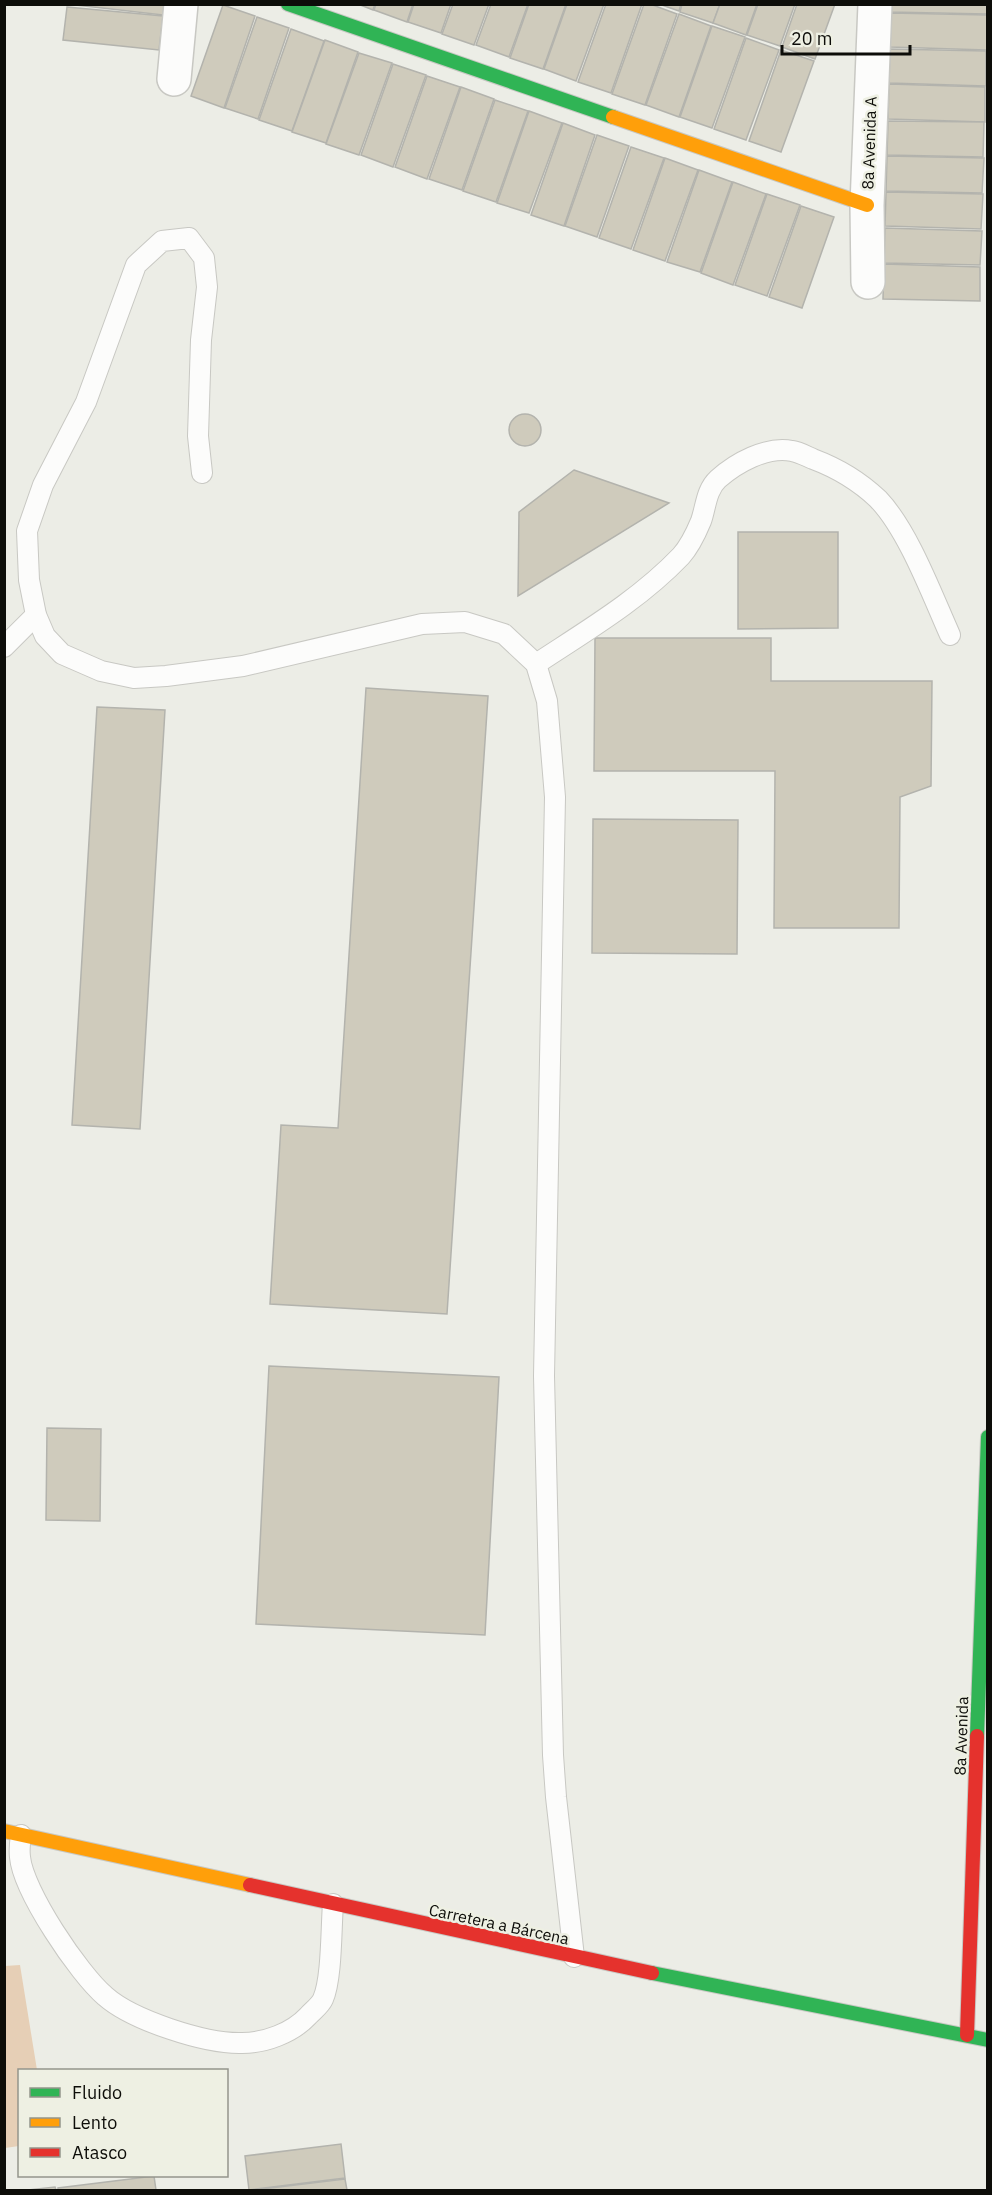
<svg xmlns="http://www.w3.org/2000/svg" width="992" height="2195" font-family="'IBM Plex Sans',sans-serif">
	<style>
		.green { fill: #e6cfb6 }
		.building { fill: #cfcbbc; stroke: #b3b3ad; stroke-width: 1.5 }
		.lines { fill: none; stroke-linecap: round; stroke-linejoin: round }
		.lane-casing { stroke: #c8c8c3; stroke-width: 22 }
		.street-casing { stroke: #c8c8c3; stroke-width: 36 }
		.fast-casing { stroke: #c8c8c3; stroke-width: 16 }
		.slow-casing { stroke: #c8c8c3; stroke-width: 16 }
		.jam-casing { stroke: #c8c8c3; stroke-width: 16 }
		.lane { stroke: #fcfcfb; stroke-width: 20 }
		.street { stroke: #fcfcfb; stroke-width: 33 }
		.fast { stroke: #30b455; stroke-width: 14 }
		.slow { stroke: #ff9f0a; stroke-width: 14 }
		.jam { stroke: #e5322d; stroke-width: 14 }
		.labels { text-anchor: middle; stroke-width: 5; stroke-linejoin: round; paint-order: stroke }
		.street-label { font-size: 16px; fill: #0d0d09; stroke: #eef0e3 }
	</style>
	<rect width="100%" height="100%" fill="#ecede6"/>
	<!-- green -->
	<path class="green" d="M20,1965l17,105h-17l-1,76 -14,2v-182z"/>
	<!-- building -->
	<g class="building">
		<path d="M67,4h97l-1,11z"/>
		<path d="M358,4h17l-2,6z"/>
		<path d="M376,4h37l-6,18 -33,-12z"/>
		<path d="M414,4h37l-10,29 -33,-11z"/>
		<path d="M453,4h36l-15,41 -32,-11z"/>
		<path d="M491,4h37l-19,53 -33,-12z"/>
		<path d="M529,4h37l-23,65 -33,-11z"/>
		<path d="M567,4h37l-28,77 -32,-12z"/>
		<path d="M606,4h36l-31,89 -33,-11z"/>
		<path d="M644,4h6l27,10 -32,91 -33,-11z"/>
		<path d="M659,4h22l-2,7z"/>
		<path d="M682,4h38l-7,19 -33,-11z"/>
		<path d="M720,4h37l-11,31 -33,-12z"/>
		<path d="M758,4h37l-15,42 -33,-11z"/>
		<path d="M797,4h38l-20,55 -33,-12z"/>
		<path d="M891,4h97l-1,10 -97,-2z"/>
		<path d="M223,5l32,11 -31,92 -33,-12z"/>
		<path d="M67,7l96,9 -4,34 -96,-10z"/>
		<path d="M891,13l96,2v35l-97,-3z"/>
		<path d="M679,14l32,12 -32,91 -33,-12z"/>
		<path d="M257,17l32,11 -31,91 -33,-11z"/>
		<path d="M712,26l33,11 -33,91 -32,-11z"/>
		<path d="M291,29l33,12 -32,90 -33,-11z"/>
		<path d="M746,38l33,12 -33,90 -32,-11z"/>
		<path d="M325,40l33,12 -32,91 -34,-11z"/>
		<path d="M890,49l96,2v35l-97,-3z"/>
		<path d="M781,50l33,11 -33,91 -32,-11z"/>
		<path d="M359,53l33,10 -33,92 -33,-11z"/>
		<path d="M393,64l33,11 -33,92 -32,-12z"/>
		<path d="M427,76l33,11 -33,92 -32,-12z"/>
		<path d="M889,84l96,3v35l-97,-3z"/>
		<path d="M461,87l33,12 -32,91 -33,-11z"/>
		<path d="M495,100l33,11 -32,91 -33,-11z"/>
		<path d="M529,111l33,12 -33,90 -32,-10z"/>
		<path d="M888,121l96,1 -1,35 -96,-2z"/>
		<path d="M563,123l32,12 -31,91 -33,-11z"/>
		<path d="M597,135l32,11 -32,91 -32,-11z"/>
		<path d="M631,147l33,11 -33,91 -32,-11z"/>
		<path d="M887,156l97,2 -2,35 -96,-2z"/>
		<path d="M665,158l33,12 -33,91 -32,-11z"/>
		<path d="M699,170l33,12 -32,90 -33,-10z"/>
		<path d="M733,182l33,12 -33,91 -32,-12z"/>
		<path d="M886,192l97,2 -2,35 -96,-3z"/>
		<path d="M767,194l33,11 -33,91 -32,-11z"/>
		<path d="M801,206l33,11 -32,91 -33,-11z"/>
		<path d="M885,228l97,3 -2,34 -96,-2z"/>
		<path d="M884,264l96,3v34l-97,-2z"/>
		<circle cx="525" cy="430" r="16"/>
		<path d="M574,470l95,33 -151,93 1,-84z"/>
		<path d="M738,532h100v96l-100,1z"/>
		<path d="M595,638h176v43h161l-1,105 -31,11 -1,131h-125l1,-157h-181z"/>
		<path d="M366,688l122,8 -41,618 -177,-10 11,-179 57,3z"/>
		<path d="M97,707l68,3 -25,419 -68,-4z"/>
		<path d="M593,819l145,1 -1,134 -145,-1z"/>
		<path d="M269,1366l230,11 -14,258 -229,-11z"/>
		<path d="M47,1428l54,1 -1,92 -54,-1z"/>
		<path d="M341,2144l4,34 -96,12 -4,-34z"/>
		<path d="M154,2176l2,14h-98v-2z"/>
		<path d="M345,2179l2,11h-94z"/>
		<path d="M55,2187l1,3h-28z"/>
	</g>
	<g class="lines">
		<!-- lane casing -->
		<g class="lane-casing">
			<g id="lane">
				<path d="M202,473l-4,-37 3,-96 6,-53 -3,-29 -15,-20 -27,3 -26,24 -50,137 -43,83 -16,46 2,49 7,35 9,21 17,18 39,17 33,7 32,-2 77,-10 179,-42 43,-2 39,12 32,30 11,37 8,96 -11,579 9,379 3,42 18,160"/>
				<path d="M4,647l32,-32"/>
				<path d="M536,664c50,-33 103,-64 145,-108 9,-10 15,-23 20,-35 5,-14 5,-31 17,-42 18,-16 48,-33 74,-28 7,1 14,5 21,8 24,9 46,22 65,40 30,31 54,96 72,136"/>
				<path d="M21,1835c-1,7 -2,15 -1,22 3,34 59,117 85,139 27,24 100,48 137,47 23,0 50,-10 66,-27 4,-5 12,-10 15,-17 9,-20 8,-71 10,-95"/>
			</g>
		</g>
		<!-- street casing -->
		<g class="street-casing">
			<g id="street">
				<path d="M174,79l7,-75"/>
				<path d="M868,282l-1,-77 8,-201"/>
			</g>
		</g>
		<!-- fast casing -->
		<g class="fast-casing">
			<g id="fast">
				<path d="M288,4l325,113"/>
				<path d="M977,1736l11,-299"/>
				<path d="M652,1973l336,67"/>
			</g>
		</g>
		<!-- slow casing -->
		<g class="slow-casing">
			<g id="slow">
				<path d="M613,117l254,88"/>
				<path d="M4,1831l246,54"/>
			</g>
		</g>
		<!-- jam casing -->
		<g class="jam-casing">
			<g id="jam">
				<path d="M250,1885l402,88"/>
				<path d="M967,2035l10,-299"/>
			</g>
		</g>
		<!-- lane -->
		<use href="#lane" class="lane"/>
		<!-- street -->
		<use href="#street" class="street"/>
		<!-- fast -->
		<use href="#fast" class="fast"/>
		<!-- slow -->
		<use href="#slow" class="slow"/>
		<!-- jam -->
		<use href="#jam" class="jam"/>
	</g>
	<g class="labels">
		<!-- street labels -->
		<g class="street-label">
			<text transform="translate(869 143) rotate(-88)" y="6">8a Avenida A</text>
			<text transform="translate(961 1736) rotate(-88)" y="6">8a Avenida</text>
			<text transform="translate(499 1924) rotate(12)" y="6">Carretera a Bárcena</text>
		</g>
	</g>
	<!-- border -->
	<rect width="992" height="2195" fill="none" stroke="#0d0d09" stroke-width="12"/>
	<!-- legend -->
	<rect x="18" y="2069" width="210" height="108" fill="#eef0e3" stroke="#94958c" stroke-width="1.5"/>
	<rect x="30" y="2088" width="30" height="9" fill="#30b455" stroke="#94958c" stroke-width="1.5"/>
	<text x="72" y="2099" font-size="18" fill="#0d0d09">Fluido</text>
	<rect x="30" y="2118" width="30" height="9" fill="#ff9f0a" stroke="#94958c" stroke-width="1.5"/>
	<text x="72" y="2129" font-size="18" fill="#0d0d09">Lento</text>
	<rect x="30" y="2148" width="30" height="9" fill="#e5322d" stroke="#94958c" stroke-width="1.5"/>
	<text x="72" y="2159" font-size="18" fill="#0d0d09">Atasco</text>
	<!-- scale -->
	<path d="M782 45v9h128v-9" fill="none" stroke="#0d0d09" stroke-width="3"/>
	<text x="791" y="45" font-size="18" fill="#0d0d09" stroke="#eef0e3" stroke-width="4.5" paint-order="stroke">20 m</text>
</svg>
